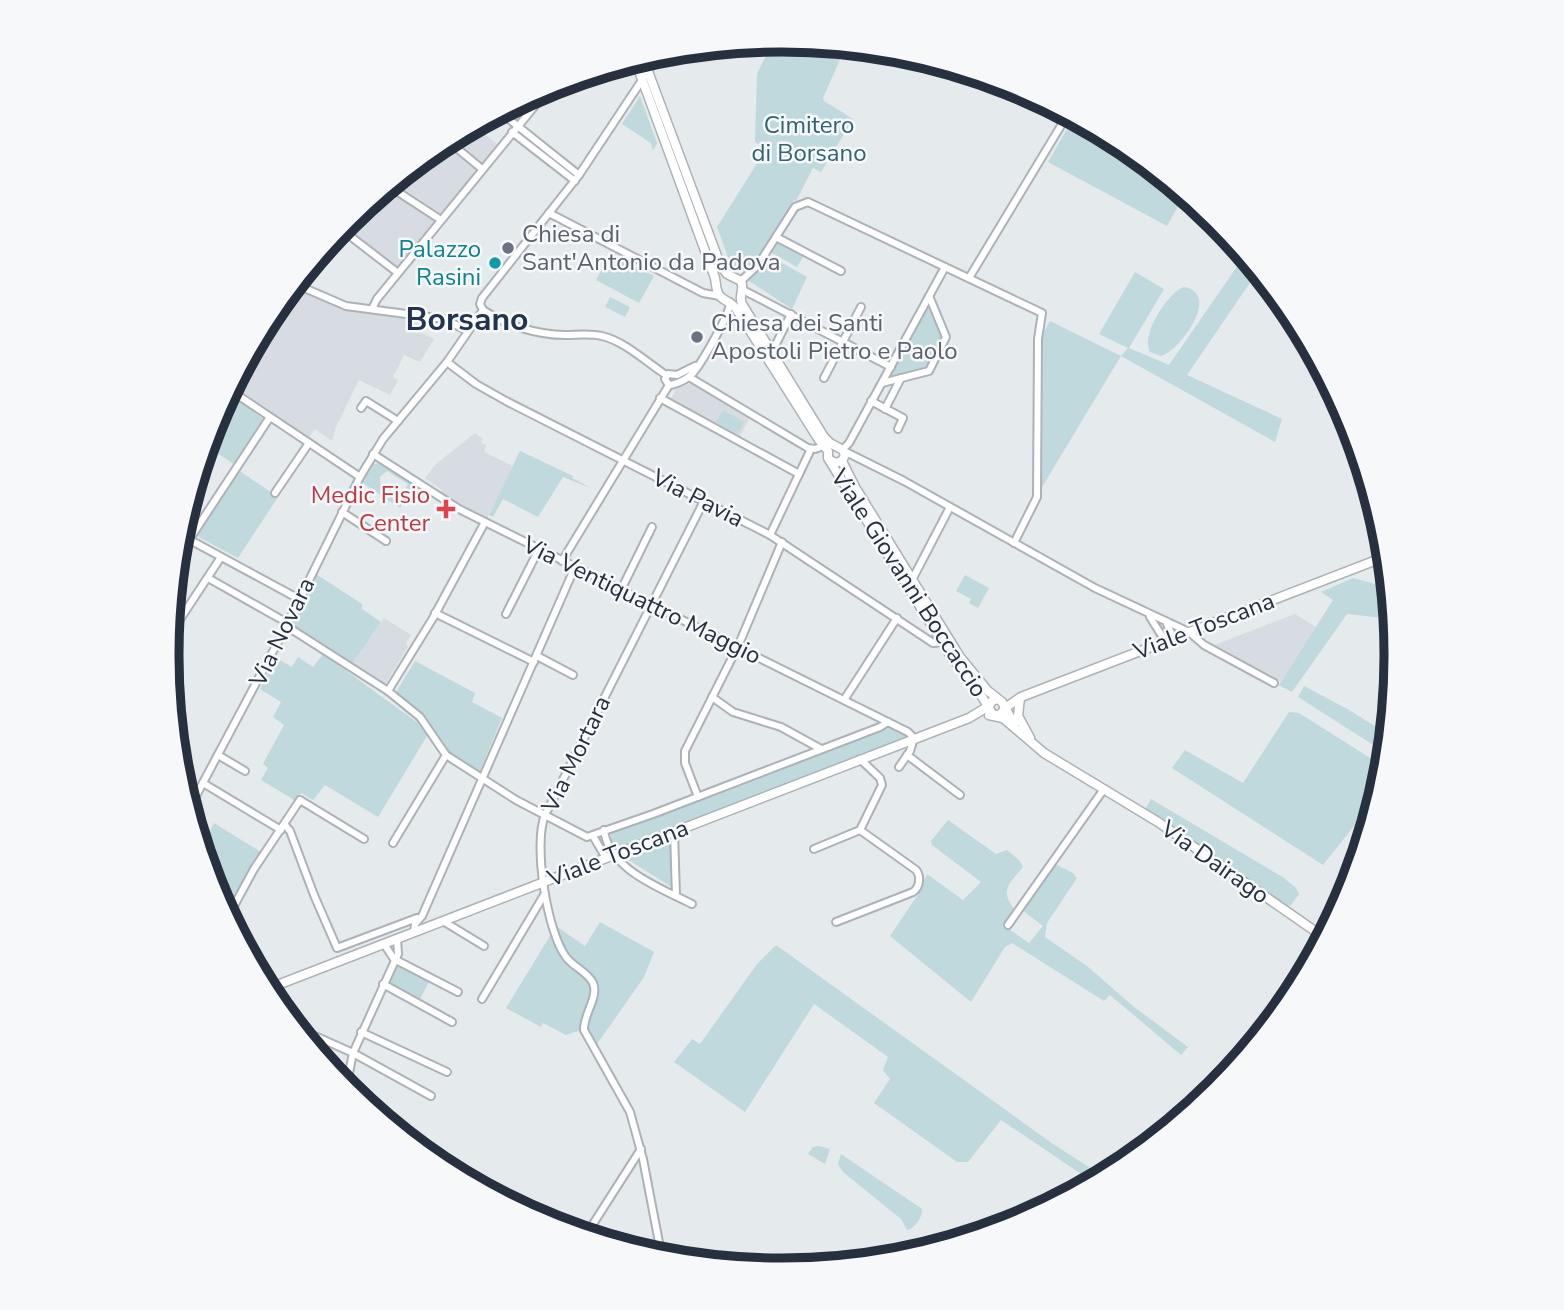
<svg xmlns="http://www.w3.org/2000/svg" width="1564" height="1310" font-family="'Nunito Sans',sans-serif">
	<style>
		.built { fill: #d6dce1 }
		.green { fill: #c0d9dc }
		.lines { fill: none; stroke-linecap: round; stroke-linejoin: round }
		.minor-casing { stroke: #acb2b8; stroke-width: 10 }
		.tertiary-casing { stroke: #acb2b8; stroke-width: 11 }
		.minor { stroke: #fff; stroke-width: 6 }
		.tertiary { stroke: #fff; stroke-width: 8 }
		.worship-dot { fill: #6b7280; stroke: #f6f8fa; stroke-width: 2.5 }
		.culture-dot { fill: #0f9aa8; stroke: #f6f8fa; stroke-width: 2.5 }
		.health-dot { fill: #e0444e; stroke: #f6f8fa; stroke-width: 2.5 }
		.labels { text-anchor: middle; stroke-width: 5; stroke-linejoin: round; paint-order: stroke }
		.park-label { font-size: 24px; fill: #336372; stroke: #f6f8fa }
		.worship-label { font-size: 24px; fill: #5b616d; stroke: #f6f8fa; text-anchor: start }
		.culture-label { font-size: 24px; fill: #0d838f; stroke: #f6f8fa; text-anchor: end }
		.health-label { font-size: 24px; fill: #be3a42; stroke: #f6f8fa; text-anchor: end }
		.street-label { font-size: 24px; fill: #26303e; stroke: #f6f8fa }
		.district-label { font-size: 32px; font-weight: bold; fill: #23344f; stroke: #f6f8fa }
		.rim { fill: none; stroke: #26303e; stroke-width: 9 }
	</style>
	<rect width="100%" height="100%" fill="#e5eaed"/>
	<!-- built -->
	<g class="built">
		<path d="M474,126l23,18 -15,19 -31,-25z"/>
		<path d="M443,142l34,28 -35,44 -49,-32z"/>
		<path d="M387,188l48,32 -38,47 -54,-42z"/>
		<path d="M293,286l52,24 78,10 -3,12 14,7 -14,23 -16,-7 -11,22 5,3 -8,15 -31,-15 -23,47 -4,14 -17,-12 -6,8 -77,-52 39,-72z"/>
		<path d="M692,383l59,33 -12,22 -69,-37 6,-12z"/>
		<path d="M475,433l8,6 -2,4 5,2 -2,7 29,14 -26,53 -46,-26 1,-3 -17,-12 11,-14z"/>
		<path d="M1295,614l21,13 -35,55 -69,-36z"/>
		<path d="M384,618l27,17 -5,8 2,4 -22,36 -3,1 -31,-20z"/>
	</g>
	<!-- green -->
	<g class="green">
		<path d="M782,40l34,4 26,11 -19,43 1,3 29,18 -32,53 -8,-4 -17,33 -2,-1 -41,65 -4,5 -8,2 -10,-7 -14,-38 49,-78 -11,-7 2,-68 16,-33z"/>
		<path d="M542,90l-26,31 -14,-10z"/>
		<path d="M640,96l17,47 -4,8 -2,-8 -29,-19z"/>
		<path d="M1074,117l50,27 61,50 -18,32 -119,-64z"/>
		<path d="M779,241l25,14 -7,12 -25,-14z"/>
		<path d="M611,253l43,23 -15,27 -43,-23z"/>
		<path d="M768,255l39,22 -15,32 -46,-30z"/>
		<path d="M1245,255l13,16 -71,104 95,44 -7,23 -154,-86 -79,131 1,-154 7,-12 71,35 7,-8 -29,-14 36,-62 29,17 -35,59 40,17z"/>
		<path d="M1184,287c38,7 -5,64 -23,69l-11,-4c-10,-16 17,-59 34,-65z"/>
		<path d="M610,297l20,10 -5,10 -20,-10z"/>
		<path d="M929,306l14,32 -16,31 -38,10z"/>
		<path d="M238,401l27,19 -30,45 -28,-19z"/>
		<path d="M723,410l21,12 -6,12 -22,-12z"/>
		<path d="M520,451l53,25 -1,2 21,11 -30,-12 -25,40 -35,-18 -10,18 -4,-2z"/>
		<path d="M380,463l33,22 -4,5 -3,-2 2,-4 -21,-13 -7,6v6l18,12 3,-4 6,4 -7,13 -39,-26 9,-17z"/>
		<path d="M238,470l40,27 -40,61 -43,-23z"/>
		<path d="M316,574l46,30v5l19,13 -29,42 -60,-38z"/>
		<path d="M965,575l24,13 -11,20 -9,-5 2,-4 -15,-8z"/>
		<path d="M1353,578l37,10 3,31 -46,-5 -55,78 -13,-7 54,-85 -12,-8z"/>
		<path d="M323,654l95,69 9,13 -49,81 -53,-32 -12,15 -12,-7 -5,8 -35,-21 7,-12 -5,-4 21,-39 -11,-8 8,-15 -21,-13 16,-31 16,9 6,-10 15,10z"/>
		<path d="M415,661l60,32 -3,9 30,16 -23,55 -31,-22 -23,-33 -30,-24z"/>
		<path d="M1304,686l45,24 40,25c-3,33 -7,67 -26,96l-9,-5 -31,39 -151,-97 13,-18 58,33 46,-71 10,1 79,50 8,-10 -88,-56z"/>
		<path d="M889,728l20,8 -290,113 -7,-3 -3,-5 3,-9z"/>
		<path d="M1151,799l133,79 12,10 3,6 -8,11 -7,2 -139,-97z"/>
		<path d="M948,820l48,34 11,-4 13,11 3,6c-15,18 -24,24 -7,44l-10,16 23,16 14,-17 -20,-15 32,-47 18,9 4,5 -30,45 -2,14 42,29 46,40 55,41 -7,8 -71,-60 -6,6 -92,-58 -7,4 -34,55 -81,-66 27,-40 10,-22 36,26 18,-18 -49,-37 -1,-4z"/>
		<path d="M214,823l47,29 -28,48 -19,-11 -13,-40z"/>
		<path d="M671,843l2,45 -46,-29z"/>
		<path d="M600,922l54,30 -10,25 -49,70 -14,-17 -15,5 -23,-12 -2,4 -35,-19 50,-82 29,20z"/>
		<path d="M776,945l277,199 45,29 2,3 -7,6 -92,-62 -33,42h-11l-83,-59 16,-24 -7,-9 5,-13 -74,-53 -69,108 -71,-50 18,-23 8,5 57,-80z"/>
		<path d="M397,964l33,16 -11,21 -31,-18z"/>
		<path d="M819,1146l11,3 -5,15 -17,-10 5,-7z"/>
		<path d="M841,1154l81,55c1,8 -8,20 -15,21l-6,-11 -58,-47 -5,-8z"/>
	</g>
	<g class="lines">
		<!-- minor casing -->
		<g class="minor-casing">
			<g id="minor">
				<path d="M500,112l79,63"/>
				<path d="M512,132l63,49"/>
				<path d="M447,140l35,29"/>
				<path d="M389,186l52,34"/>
				<path d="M549,213l154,80 17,3"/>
				<path d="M341,229l57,44"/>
				<path d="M776,237l65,34"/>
				<path d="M969,278l99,-164"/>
				<path d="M741,281l17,-16 37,-58 13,-5 234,111 -4,26 -1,158 -23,46"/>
				<path d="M295,284l51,22 98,13 24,12"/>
				<path d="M743,290l148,77"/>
				<path d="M372,309l5,-10 174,-213"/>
				<path d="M483,310l-3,-6 2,-6 97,-123 81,-122"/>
				<path d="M483,310c22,15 55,25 82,25 12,0 24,-2 37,1 24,6 44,26 64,39"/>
				<path d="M772,352l19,-38"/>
				<path d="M447,362l29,22 30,17 264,134 163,108 9,-1"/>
				<path d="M689,377l119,71 7,1 8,-3"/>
				<path d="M824,378l37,-71"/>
				<path d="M882,383l47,-12 17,-34 -17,-41"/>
				<path d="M669,385c6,0 19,-6 24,-12 9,-11 37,-58 37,-71"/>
				<path d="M669,385l-4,-6 3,-5 9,1 18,-9"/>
				<path d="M230,390l130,87"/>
				<path d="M660,398l139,76"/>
				<path d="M871,401l32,17 -5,11"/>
				<path d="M361,408l5,-7 32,20"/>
				<path d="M885,409l16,-31"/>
				<path d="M843,449l6,-6 96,-176"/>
				<path d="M844,451l60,30 191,107 94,44 15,13 70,38"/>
				<path d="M373,454l86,55 449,223 6,6 -4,13 -11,16"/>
				<path d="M275,493l34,-50"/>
				<path d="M342,512l44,29"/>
				<path d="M179,534l120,65"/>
				<path d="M770,535l41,-86"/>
				<path d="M189,540l81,-123"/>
				<path d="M562,561l107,-176"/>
				<path d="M208,578l76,43 7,8 97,62 32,26 26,38 70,45 71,37 66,-23 227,-87 8,-5"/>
				<path d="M912,580l38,-73"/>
				<path d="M621,590l31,-63"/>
				<path d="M435,613l99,49"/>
				<path d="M506,614l33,-65"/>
				<path d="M1150,617l12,19 6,5 3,-8 -4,-9"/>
				<path d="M169,636l52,-79"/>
				<path d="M537,656l36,19"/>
				<path d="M388,691l45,-73 52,-96"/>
				<path d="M712,697l21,15 48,15 40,22"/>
				<path d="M844,700l53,-82"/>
				<path d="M218,755l27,16"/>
				<path d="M907,755l53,40"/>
				<path d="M203,783l78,47"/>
				<path d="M698,797l-13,-34v-12l54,-107 43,-102"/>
				<path d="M189,809l98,-184 73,-148 23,-38 64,-77 36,-52"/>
				<path d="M285,825l5,6 24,64 23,53 80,-30"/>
				<path d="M604,830c5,40 57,58 88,74"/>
				<path d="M674,832l2,64"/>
				<path d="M593,836l13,22"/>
				<path d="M393,843l53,-88"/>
				<path d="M814,849l46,-19 22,-45 -2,-7 -20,-19"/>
				<path d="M228,917l26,-48 46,-69 64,39"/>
				<path d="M443,921l41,25"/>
				<path d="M836,922l77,-30c7,-5 8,-16 3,-22l-56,-40"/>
				<path d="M1008,925l96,-136"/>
				<path d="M414,932l1,-8 7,-8 153,-349"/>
				<path d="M384,944l10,15 64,33"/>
				<path d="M383,984l69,38"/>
				<path d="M482,999l62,-104"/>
				<path d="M295,1027l58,26 78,43"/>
				<path d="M361,1032l86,40"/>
				<path d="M349,1073l4,-20 45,-99 -1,-15"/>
				<path d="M586,1235l55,-86"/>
				<path d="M662,1258l-19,-99 -13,-47 -46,-82c-1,-15 15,-33 9,-47 -5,-11 -20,-16 -27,-26 -19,-25 -33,-113 -21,-142l159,-314"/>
			</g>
		</g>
		<!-- tertiary casing -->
		<g class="tertiary-casing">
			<g id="tertiary">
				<path d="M643,58l77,206 7,10 14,7c4,9 -3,15 1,23l82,133 6,6 13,7 2,5 -3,6 -7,2 -5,-3"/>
				<path d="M635,60l80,218c1,5 1,13 4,17 4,6 12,6 18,15l82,130 9,11v7l8,13 116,187 26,32 15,25"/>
				<path d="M842,461l13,26 105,170 28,34 14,11 12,22"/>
				<path d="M1020,698l-2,18 12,22"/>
				<path d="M989,715l14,3 41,35 114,69 167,116"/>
				<path d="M996,715l5,-1 4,-6 16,-11 366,-141"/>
				<path d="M267,989l702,-271 20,-12 3,-5 5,-2"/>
			</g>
		</g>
		<!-- minor -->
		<use href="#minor" class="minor"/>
		<!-- tertiary -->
		<use href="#tertiary" class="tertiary"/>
	</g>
	<!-- markers -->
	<g class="worship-dot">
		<circle cx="508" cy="248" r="7"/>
		<circle cx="697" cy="337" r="7"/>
	</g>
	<circle class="culture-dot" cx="495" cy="263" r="7"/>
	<path class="health-dot" d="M442.5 498.5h7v7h7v7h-7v7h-7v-7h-7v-7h7z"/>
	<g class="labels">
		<!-- park labels -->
		<g class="park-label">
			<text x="809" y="133">Cimitero<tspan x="809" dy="28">di Borsano</tspan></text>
		</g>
		<!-- worship labels -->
		<g class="worship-label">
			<text x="522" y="242">Chiesa di<tspan x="522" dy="28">Sant'Antonio da Padova</tspan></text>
			<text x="711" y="331">Chiesa dei Santi<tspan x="711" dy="28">Apostoli Pietro e Paolo</tspan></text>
		</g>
		<!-- culture labels -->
		<g class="culture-label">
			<text x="481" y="257">Palazzo<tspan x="481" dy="28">Rasini</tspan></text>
		</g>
		<!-- health labels -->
		<g class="health-label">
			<text x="430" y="503">Medic Fisio<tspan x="430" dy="28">Center</tspan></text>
		</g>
		<!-- street labels -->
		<g class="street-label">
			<text transform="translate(698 498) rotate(27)" y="8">Via Pavia</text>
			<text transform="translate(909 583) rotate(57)" y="8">Viale Giovanni Boccaccio</text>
			<text transform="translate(642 600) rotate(26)" y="8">Via Ventiquattro Maggio</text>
			<text transform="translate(1204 626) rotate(-21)" y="8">Viale Toscana</text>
			<text transform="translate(282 632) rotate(-64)" y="8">Via Novara</text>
			<text transform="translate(576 754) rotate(-64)" y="8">Via Mortara</text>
			<text transform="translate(618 853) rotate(-21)" y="8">Viale Toscana</text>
			<text transform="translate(1215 862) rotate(35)" y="8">Via Dairago</text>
		</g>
		<!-- district labels -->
		<g class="district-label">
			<text x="467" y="330">Borsano</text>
		</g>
	</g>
	<!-- crop -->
	<path d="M0 0H1564V1310H0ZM781 52H782A602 602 0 0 1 1384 654V656A602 602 0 0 1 782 1258H781A602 602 0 0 1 179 656V654A602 602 0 0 1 781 52Z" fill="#f6f8fa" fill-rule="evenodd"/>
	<path class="rim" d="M781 52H782A602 602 0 0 1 1384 654V656A602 602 0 0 1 782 1258H781A602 602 0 0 1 179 656V654A602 602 0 0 1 781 52Z"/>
</svg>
